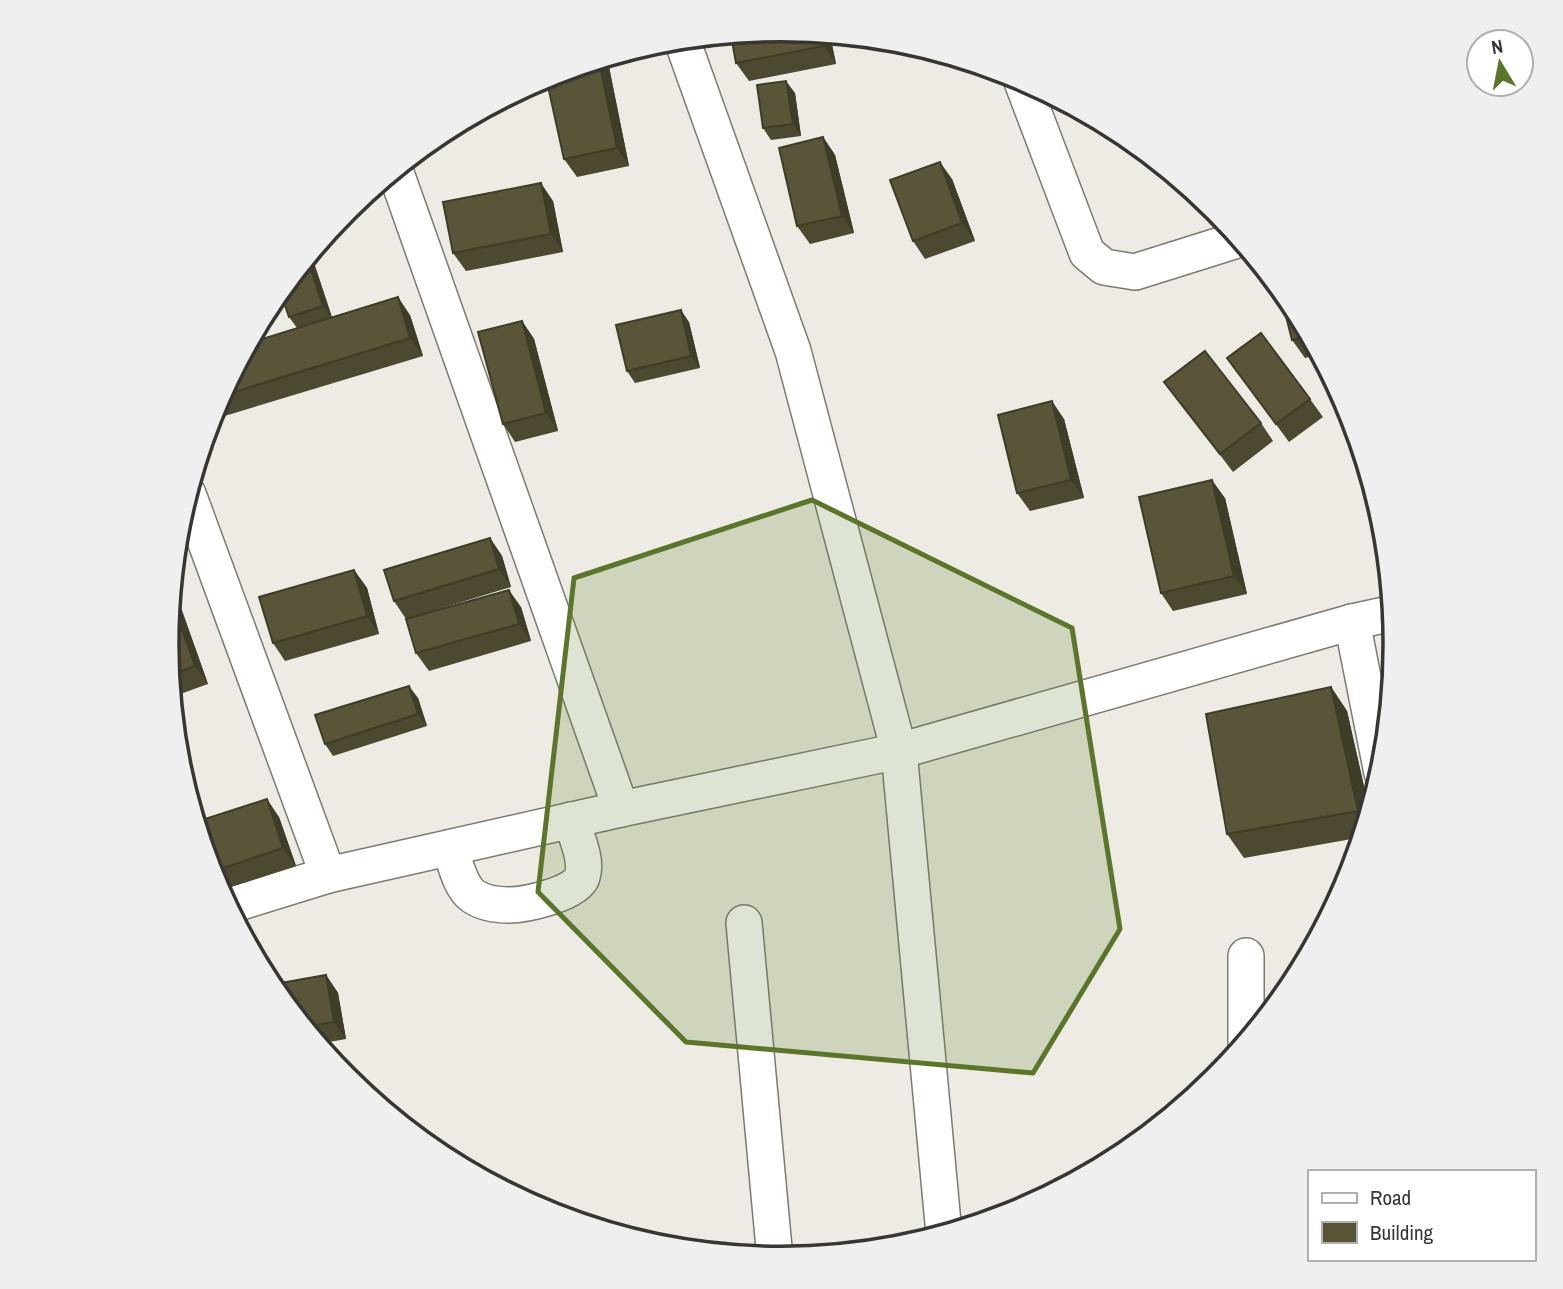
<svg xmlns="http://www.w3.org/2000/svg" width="1563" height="1289" font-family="'Archivo Narrow',sans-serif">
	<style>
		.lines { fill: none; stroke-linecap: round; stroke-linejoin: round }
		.minor-casing { stroke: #7c7b73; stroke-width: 38 }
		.minor { stroke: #fff; stroke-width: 35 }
		.wall { fill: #4d4930 }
		.shaded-wall { fill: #3f3c27 }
		.building { fill: #5a5538; stroke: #3f3c27; stroke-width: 2 }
		.marked { fill: #5b762a; fill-opacity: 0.2; stroke: #5b762a; stroke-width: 5; stroke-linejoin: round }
		.rim { fill: none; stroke: #373633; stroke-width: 3.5 }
	</style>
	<rect width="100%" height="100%" fill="#edebe3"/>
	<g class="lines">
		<!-- minor casing -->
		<g class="minor-casing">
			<g id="minor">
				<path d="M682,40l111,311 106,400 45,483"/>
				<path d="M1021,79l66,174 17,14 31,5 105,-33"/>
				<path d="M395,170l226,639"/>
				<path d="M188,494l140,381"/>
				<path d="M1352,622l30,151"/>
				<path d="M450,848c5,14 10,39 23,48 10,7 24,9 36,9 16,0 67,-11 73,-28 6,-17 -6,-41 -11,-57"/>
				<path d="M228,906l100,-31 293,-66 278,-58 453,-129 41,-9"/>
				<path d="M744,923l31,336"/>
				<path d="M1246,1043v-87"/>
			</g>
		</g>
		<!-- minor -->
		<use href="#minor" class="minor"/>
	</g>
	<!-- wall -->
	<g class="wall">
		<path d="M830,35l6,29 -87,17 -13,-18z"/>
		<path d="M609,67l20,99 -52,11 -13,-18z"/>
		<path d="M795,93l6,43 -30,4 -8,-12z"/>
		<path d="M823,137l12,18 19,78 -44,11 -13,-18z"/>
		<path d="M952,179l23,62 -50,18 -12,-18z"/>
		<path d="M553,201l10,51 -97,19 -13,-18z"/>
		<path d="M308,257l7,9 17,51 78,-2 13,41 -205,62 -5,-7 1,-2 35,-66 48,-15 -8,-11 -9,-26z"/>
		<path d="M1293,303l27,51 -15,4 -13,-18z"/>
		<path d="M522,321l12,18 24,92 -43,11 -12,-18z"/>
		<path d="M689,322l11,46 -65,15 -8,-12z"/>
		<path d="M1227,358l83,41 13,18 -34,25z"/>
		<path d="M1164,382l97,41 12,18 -40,31z"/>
		<path d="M1064,419l20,79 -54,13 -13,-18z"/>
		<path d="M1225,498l22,96 -74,17 -12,-18z"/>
		<path d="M178,536l5,10 -7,3z"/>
		<path d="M490,538l12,18 9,31 -95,29 105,-9 10,34 -102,30 -13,-18 -10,-34 -12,-18z"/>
		<path d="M354,570l13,18 12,46 -94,27 -12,-18z"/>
		<path d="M173,585l35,99 -36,13 -5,-53z"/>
		<path d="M1331,687l16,24 23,102 -7,24 -119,21 -17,-24z"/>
		<path d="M418,698l9,28 -94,30 -8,-12z"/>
		<path d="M279,817l17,49 -77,25 -6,-12 -17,-57z"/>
		<path d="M326,975l12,18 8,46 -28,5 -48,-59z"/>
	</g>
	<!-- shaded-wall -->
	<g class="shaded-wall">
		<path d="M821,34l9,1 6,29 -12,-18z"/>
		<path d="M603,59l6,8 20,99 -12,-18 -18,-87z"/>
		<path d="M786,81l9,12 6,43 -8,-12z"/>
		<path d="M823,137l12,18 19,78 -12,-17z"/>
		<path d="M940,162l12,17 23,62 -13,-18z"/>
		<path d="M541,183l12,18 10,51 -12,-18z"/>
		<path d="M308,257l7,9 17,52 -9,-12 -16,-48z"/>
		<path d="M398,297l12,18 13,41 -13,-18z"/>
		<path d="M681,310l8,12 11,46 -9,-12z"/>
		<path d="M522,321l12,18 24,92 -12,-18z"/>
		<path d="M1052,401l12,18 20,79 -13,-18z"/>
		<path d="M1212,480l13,18 22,96 -13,-18z"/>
		<path d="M490,538l12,18 9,31 -12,-18z"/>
		<path d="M354,570l13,18 12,46 -12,-18z"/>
		<path d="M173,585v1l35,98 -13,-18 -24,-67z"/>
		<path d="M509,590l12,17 10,34 -12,-17z"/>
		<path d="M409,686l9,12 9,28 -9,-12z"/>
		<path d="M1331,687l16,24 23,102 -3,10 -9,-12z"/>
		<path d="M267,799l12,18 17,49 -13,-18z"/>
		<path d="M326,975l12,18 8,46 -12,-17z"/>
	</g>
	<!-- building -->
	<g class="building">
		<path d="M781,30l40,4 3,12 -88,17 -5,-28z"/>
		<path d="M599,61l18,87 -53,11 -18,-82z"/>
		<path d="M786,81l7,43 -30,4 -6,-43z"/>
		<path d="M823,137l19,79 -45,10 -18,-78z"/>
		<path d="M940,162l22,61 -49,18 -23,-61z"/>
		<path d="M541,183l10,51 -98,19 -10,-51z"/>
		<path d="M307,258l16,48 -34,11 -9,-26z"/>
		<path d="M1286,295l7,8 17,33 -18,4 -11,-44z"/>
		<path d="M398,297l12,41 -189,58 28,-53z"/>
		<path d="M681,310l10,46 -64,15 -11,-46z"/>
		<path d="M522,321l24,92 -43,11 -25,-92z"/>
		<path d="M1261,333l49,66 -34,25 -49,-66z"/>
		<path d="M1205,351l56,72 -41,31 -56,-72z"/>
		<path d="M1052,401l19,79 -54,13 -19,-78z"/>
		<path d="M1212,480l22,96 -73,17 -22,-96z"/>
		<path d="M490,538l9,31 -105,32 -10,-31z"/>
		<path d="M354,570l13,46 -94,27 -14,-46z"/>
		<path d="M509,590l10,34 -103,29 -10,-34z"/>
		<path d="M171,599l24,67 -25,9 -3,-31z"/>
		<path d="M409,686l9,28 -93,30 -10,-29z"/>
		<path d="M1331,687l27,124 -131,23 -21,-120z"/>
		<path d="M267,799l16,49 -72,24 -15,-50z"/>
		<path d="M326,975l8,47 -30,5 -34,-42z"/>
		<path d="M347,1074l4,9 -7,-7z"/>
	</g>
	<!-- marked area -->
	<path class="marked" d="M812,500l260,128 48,301 -87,144 -347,-31 -148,-150 36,-314z"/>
	<!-- crop -->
	<path d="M0 0H1563V1289H0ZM179 644a602 602 0 1 1 1204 0a602 602 0 1 1-1204 0Z" fill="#efefef" fill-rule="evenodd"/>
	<path class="rim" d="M179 644a602 602 0 1 1 1204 0a602 602 0 1 1-1204 0Z"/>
	<!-- legend -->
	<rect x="1308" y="1170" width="228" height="91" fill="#ffffff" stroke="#afafad" stroke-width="2"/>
	<rect x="1322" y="1193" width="35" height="10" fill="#ffffff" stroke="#afafad" stroke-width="2"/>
	<text x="1370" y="1205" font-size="21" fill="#373633">Road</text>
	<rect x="1322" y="1222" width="35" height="21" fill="#5a5538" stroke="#afafad" stroke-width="2"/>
	<text x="1370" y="1240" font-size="21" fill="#373633">Building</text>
	<!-- north arrow -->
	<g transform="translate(1500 63) rotate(350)"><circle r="33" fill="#ffffff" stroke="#afafad" stroke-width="2"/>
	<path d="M0-5L12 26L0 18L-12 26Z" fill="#5b762a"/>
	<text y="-10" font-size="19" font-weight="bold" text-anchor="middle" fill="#373633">N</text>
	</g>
</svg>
